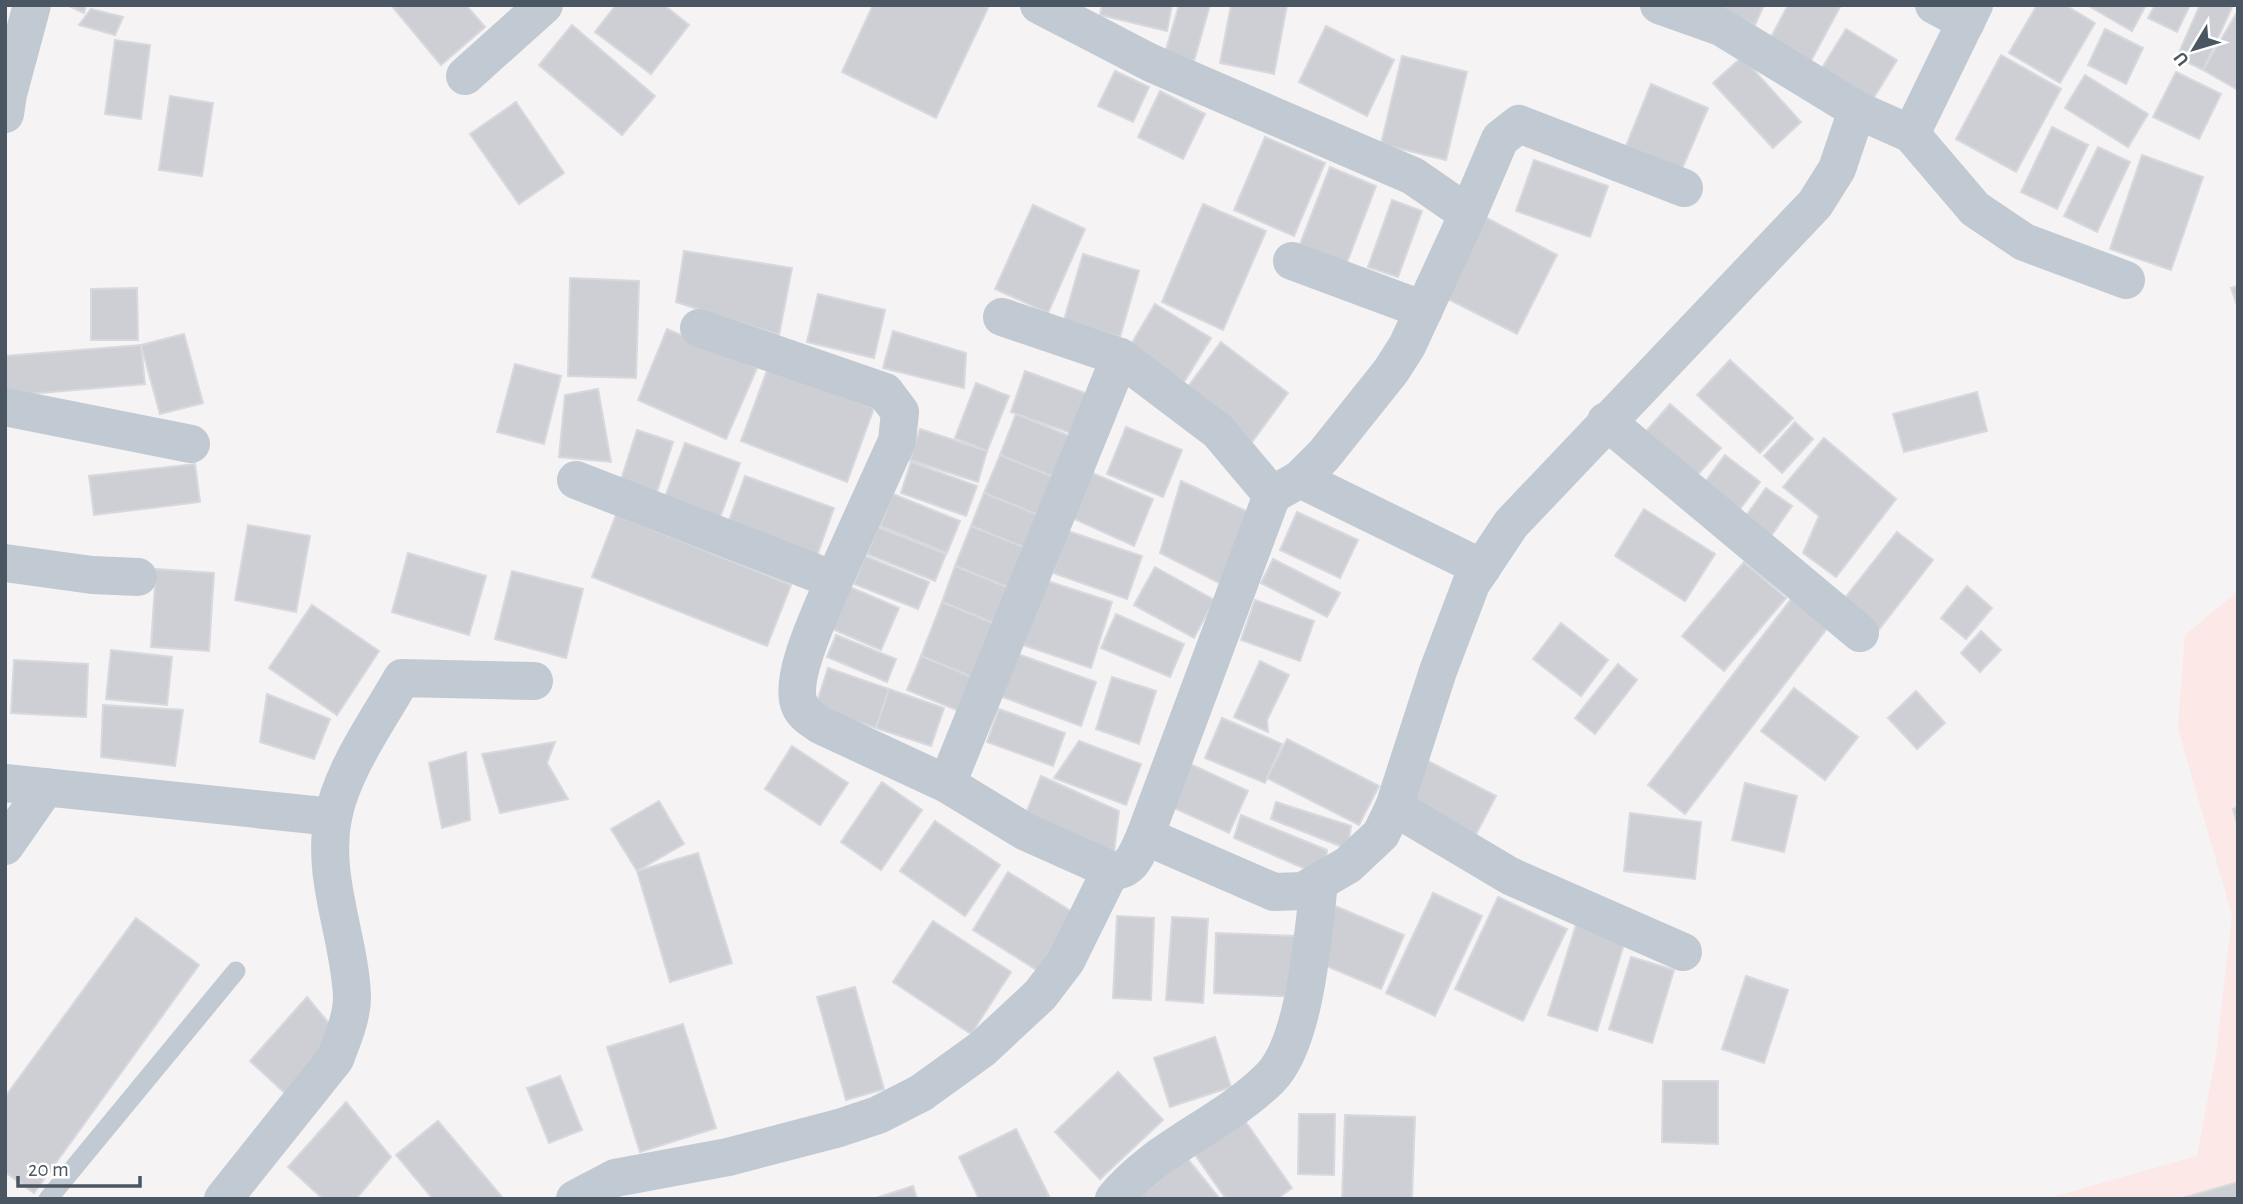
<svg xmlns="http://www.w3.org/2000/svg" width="2243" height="1204" font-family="'Alegreya Sans',sans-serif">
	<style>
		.medical { fill: #fce8e6 }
		.building { fill: #cdcfd5; stroke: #d7d9de; stroke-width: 2 }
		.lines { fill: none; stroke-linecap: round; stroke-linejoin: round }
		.service { stroke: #c1cad2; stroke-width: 19 }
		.minor { stroke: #c1cad2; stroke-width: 38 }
	</style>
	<rect width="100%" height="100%" fill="#f5f3f3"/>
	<!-- medical -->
	<path class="medical" d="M2237,592l1,607h-193l152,-43 19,-100 16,-141 -54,-187 7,-93z"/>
	<!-- building -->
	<g class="building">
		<path d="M67,5h19l-2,8z"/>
		<path d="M391,5h75l19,22 -44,38z"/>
		<path d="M616,5h48l25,20 -38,49 -56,-42z"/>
		<path d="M873,5h109l6,3 -52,110 -94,-46z"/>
		<path d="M1102,5h70l-5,26 -67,-16z"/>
		<path d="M1179,5h31l-16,56 -29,-8z"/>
		<path d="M1231,5h56l-13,69 -54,-11z"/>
		<path d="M1711,5h53l-9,20z"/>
		<path d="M1788,5h53l-30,56 -41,-22z"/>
		<path d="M2037,5h28l30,18 -35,60 -51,-30z"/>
		<path d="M2087,5h59l-14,26z"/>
		<path d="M2155,5h35l-13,27 -29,-14z"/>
		<path d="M2200,5h33l-30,65 -26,-13z"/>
		<path d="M91,9l32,8 -8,18 -36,-10z"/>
		<path d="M2236,14l2,2v74l-35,-20z"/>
		<path d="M572,25l83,71 -33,39 -83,-70z"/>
		<path d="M1326,26l68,34 -27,56 -68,-34z"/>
		<path d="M1846,29l51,31 -24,39 -51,-31z"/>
		<path d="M2105,29l38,19 -17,36 -38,-19z"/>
		<path d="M115,40l35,5 -9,74 -36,-5z"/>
		<path d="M2001,55l60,34 -45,83 -60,-33z"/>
		<path d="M1402,56l65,16 -21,88 -65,-16z"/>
		<path d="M1742,57l59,65 -28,26 -60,-65z"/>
		<path d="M1115,71l34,16 -16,35 -35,-16z"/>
		<path d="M2176,72l45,22 -22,45 -46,-22z"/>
		<path d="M2085,75l63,39 -20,33 -63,-39z"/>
		<path d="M1651,84l57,24 -26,61 -56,-23z"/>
		<path d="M1160,91l45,23 -22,45 -45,-22z"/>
		<path d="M170,96l43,7 -11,73 -43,-6z"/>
		<path d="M516,102l48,71 -45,31 -49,-70z"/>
		<path d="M2052,127l36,18 -31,64 -36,-17z"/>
		<path d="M1265,137l60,26 -31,73 -60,-26z"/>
		<path d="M2098,147l32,15 -33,70 -33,-16z"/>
		<path d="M2142,155l61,22 -32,93 -61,-21z"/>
		<path d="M1534,160l74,26 -18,51 -74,-26z"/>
		<path d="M1330,167l46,19 -30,79 -47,-18z"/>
		<path d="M1392,200l30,11 -24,66 -30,-10z"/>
		<path d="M1203,204l63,27 -43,99 -61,-28z"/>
		<path d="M1033,205l52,24 -37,84 -53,-24z"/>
		<path d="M1481,215l76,40 -40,79 -77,-39z"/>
		<path d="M684,251l108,17 -13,67 -103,-33z"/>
		<path d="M1083,254l56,17 -19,66 -56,-17z"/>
		<path d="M570,278l69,3 -3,97 -68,-2z"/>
		<path d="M2238,286v22l-7,-20z"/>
		<path d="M137,288l1,52h-47v-51z"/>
		<path d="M818,294l67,16 -11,48 -67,-16z"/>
		<path d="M1155,304l56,34 -27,44 -55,-34z"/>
		<path d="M667,329l90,39 -31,71 -88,-39z"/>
		<path d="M893,331l73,22 -2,35 -81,-20z"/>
		<path d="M184,334l19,69 -43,11 -19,-69z"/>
		<path d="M1221,342l67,51 -36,49 -68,-50z"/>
		<path d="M141,345l4,39 -140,12v-40z"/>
		<path d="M1730,360l63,58 -33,35 -63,-58z"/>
		<path d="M515,364l46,12 -17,68 -47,-12z"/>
		<path d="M768,368l106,40 -27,74 -106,-41z"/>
		<path d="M1025,371l74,27 -14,40 -74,-26z"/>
		<path d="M976,383l33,13 -22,55 -32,-13z"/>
		<path d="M598,389l13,73 -52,-5 6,-62z"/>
		<path d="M1977,392l10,39 -83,21 -11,-38z"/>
		<path d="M1670,404l51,44 -34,39 -51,-44z"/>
		<path d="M1016,414l56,23 -16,41 -56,-23z"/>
		<path d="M1795,422l18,17 -31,34 -18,-17z"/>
		<path d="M1126,427l56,23 -19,47 -56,-23z"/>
		<path d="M920,429l67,22 -9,31 -68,-22z"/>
		<path d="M637,430l36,12 -18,56 -36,-12z"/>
		<path d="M1824,438l72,61 -60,78 -33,-24 16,-37 -36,-29z"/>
		<path d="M685,443l55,20 -23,63 -55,-21z"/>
		<path d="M1000,455l56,23 -15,38 -57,-23z"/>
		<path d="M1725,455l35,27 -28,38 -35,-27z"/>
		<path d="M911,462l66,24 -11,30 -65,-23z"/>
		<path d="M195,464l5,38 -106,13 -5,-39z"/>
		<path d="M1090,472l63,27 -19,47 -64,-29z"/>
		<path d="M745,476l89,32 -20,56 -89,-32z"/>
		<path d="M1181,481l76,35 -32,70 -65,-33z"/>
		<path d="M1766,488l26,18 -28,40 -26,-19z"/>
		<path d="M984,493l57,23 -13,33 -57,-23z"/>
		<path d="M893,494l67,27 -13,32 -67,-27z"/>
		<path d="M1644,509l71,45 -30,47 -70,-45z"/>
		<path d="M1297,512l61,28 -18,38 -60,-28z"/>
		<path d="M616,515l175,70 -24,61 -175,-69z"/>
		<path d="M248,525l62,11 -14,76 -61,-12z"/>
		<path d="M971,526l57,23 -16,40 -57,-23z"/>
		<path d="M878,527l68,27 -11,27 -68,-27z"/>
		<path d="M1068,531l74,25 -15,43 -74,-26z"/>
		<path d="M1897,532l36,28 -56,72 -36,-29z"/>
		<path d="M408,553l78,23 -17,59 -77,-23z"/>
		<path d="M865,556l64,26 -11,27 -64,-25z"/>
		<path d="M1273,559l67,34 -13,24 -66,-34z"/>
		<path d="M1744,562l42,36 -62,73 -42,-35z"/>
		<path d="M955,566l57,23 -14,36 -56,-23z"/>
		<path d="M1155,567l59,33 -20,38 -60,-33z"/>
		<path d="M156,569l58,4 -5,78 -58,-4z"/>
		<path d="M512,571l71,18 -17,69 -71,-19z"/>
		<path d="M1044,580l68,22 -21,66 -68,-23z"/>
		<path d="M843,584l56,24 -18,42 -56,-24z"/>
		<path d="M1967,586l25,22 -26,31 -25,-21z"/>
		<path d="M1795,594l37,28 -147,192 -37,-29z"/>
		<path d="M1255,600l59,21 -14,40 -59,-21z"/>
		<path d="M942,602l56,23 -21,54 -56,-23z"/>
		<path d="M312,605l67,46 -42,64 -68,-47z"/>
		<path d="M1116,614l68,30 -14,33 -69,-29z"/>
		<path d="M1561,623l47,37 -27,36 -48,-37z"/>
		<path d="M1981,631l20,19 -21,22 -19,-19z"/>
		<path d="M836,635l60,24 -9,23 -60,-25z"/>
		<path d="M111,650l61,7 -5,48 -61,-6z"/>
		<path d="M1015,653l81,29 -15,44 -81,-30z"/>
		<path d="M921,656l56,23 -13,34 -57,-23z"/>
		<path d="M14,660l74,4 -2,53 -75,-4z"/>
		<path d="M1260,661l29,14 -22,45 1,12 -34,-15z"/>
		<path d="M1618,664l19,16 -42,54 -20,-16z"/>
		<path d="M828,668l61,21 -13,39 -61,-20z"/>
		<path d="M1112,677l44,14 -17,53 -43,-15z"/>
		<path d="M1794,688l64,49 -33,43 -64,-49z"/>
		<path d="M889,689l55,19 -13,38 -55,-18z"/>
		<path d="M1916,691l29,32 -28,26 -29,-31z"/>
		<path d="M267,694l63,25 -16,40 -54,-17z"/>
		<path d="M103,705l80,5 -8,56 -74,-9z"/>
		<path d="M999,709l66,24 -12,33 -66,-24z"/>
		<path d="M1222,718l60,26 -17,39 -60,-25z"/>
		<path d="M1287,739l92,47 -20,39 -92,-47z"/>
		<path d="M1079,741l62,23 -15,41 -72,-27z"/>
		<path d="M555,742l-8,21 21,36 -68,14 -18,-59z"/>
		<path d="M792,746l56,37 -28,42 -55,-36z"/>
		<path d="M466,752l4,68 -28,8 -13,-65z"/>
		<path d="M1182,760l66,31 -19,42 -66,-30z"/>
		<path d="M1428,761l68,35 -24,46 -67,-34z"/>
		<path d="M1041,776l78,35 -5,42 -89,-37z"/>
		<path d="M882,782l40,28 -41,60 -40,-28z"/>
		<path d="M1745,783l52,13 -13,56 -52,-12z"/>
		<path d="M659,801l25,43 -47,27 -26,-42z"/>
		<path d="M1276,802l75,24 -3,23 -77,-30z"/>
		<path d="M2238,807v20l-5,-18z"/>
		<path d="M1630,813l71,9 -6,57 -71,-8z"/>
		<path d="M1241,815l86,35 -3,27 -90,-39z"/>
		<path d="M935,821l65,44 -35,51 -65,-45z"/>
		<path d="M698,853l34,110 -62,19 -33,-111z"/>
		<path d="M1008,872l71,44 -36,58 -70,-44z"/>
		<path d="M1433,893l49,23 -47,100 -49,-23z"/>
		<path d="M1498,897l69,32 -44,92 -68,-32z"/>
		<path d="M1335,906l69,29 -23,54 -69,-29z"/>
		<path d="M1117,916l37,2 -3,82 -38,-2z"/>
		<path d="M1172,917l36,2 -5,84 -37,-3z"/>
		<path d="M136,918l63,47 -165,228 -29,-21v-75z"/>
		<path d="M933,921l78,51 -40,62 -78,-52z"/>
		<path d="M1576,925l49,16 -28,90 -49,-16z"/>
		<path d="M1216,933l82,3 -2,61 -82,-4z"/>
		<path d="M1631,957l43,13 -22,73 -43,-14z"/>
		<path d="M1746,976l42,14 -24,73 -42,-14z"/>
		<path d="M855,987l29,102 -38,11 -29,-103z"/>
		<path d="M307,997l46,55 -50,58 -53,-49z"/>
		<path d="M683,1024l33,104 -76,24 -33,-105z"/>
		<path d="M1215,1037l16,50 -61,20 -16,-49z"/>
		<path d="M1118,1072l45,48 -63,59 -45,-47z"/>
		<path d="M560,1076l22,54 -33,13 -22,-55z"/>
		<path d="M1663,1081h55v63l-56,-2z"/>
		<path d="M346,1102l45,55 -35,42h-33l-35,-32z"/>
		<path d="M1299,1114h36l-1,61 -36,-1z"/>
		<path d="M1345,1115l70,2 -3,82h-70z"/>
		<path d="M1243,1118l49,70 -15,11h-51l-33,-47z"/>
		<path d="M438,1121l64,76 -2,2h-67l-37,-44z"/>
		<path d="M1016,1129l33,67 -6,3h-64l-20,-42z"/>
		<path d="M1187,1158l33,41h-83z"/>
		<path d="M2238,1182v17h-59z"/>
		<path d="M913,1186l4,13h-44z"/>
	</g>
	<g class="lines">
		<!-- service -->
		<path class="service" d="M48,1199l188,-228"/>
		<!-- minor -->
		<g class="minor">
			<path d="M1039,5l112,58 262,113 55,38 32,-75 19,-15 165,64"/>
			<path d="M1659,5l62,22 136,83 54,24 64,75 49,33 102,38"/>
			<path d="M1934,5l32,17"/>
			<path d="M465,76l79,-71"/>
			<path d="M5,114l3,-20 24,-89"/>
			<path d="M1911,134l63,-129"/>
			<path d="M1292,261l132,49"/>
			<path d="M699,328l186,64 15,20 -3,29 -63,139"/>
			<path d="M1120,357l98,74 54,64 -127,341"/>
			<path d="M5,407l186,37"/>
			<path d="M1606,421l254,212"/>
			<path d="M1300,479l182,89"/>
			<path d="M576,480l258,100c-11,28 -47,99 -34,126 4,9 12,13 20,19l127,59 79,48 85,38c21,3 27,-19 34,-34l129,56 29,-1 45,-26 33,-31 13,-27 44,-136 33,-87 40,-60 304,-320 22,-35 20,-59"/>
			<path d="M1272,495l28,-16 24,-24 67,-84 16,-25 61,-132"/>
			<path d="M5,563l87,12 46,2"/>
			<path d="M5,783l328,34"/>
			<path d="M947,784l173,-427 -118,-40"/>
			<path d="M1394,807l116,69 173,76"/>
			<path d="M5,846l41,-59"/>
			<path d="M223,1199l112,-140c7,-19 17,-41 17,-62 -2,-59 -31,-119 -19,-180 10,-49 45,-96 69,-139l132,3"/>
			<path d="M575,1199l40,-21 113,-21 111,-29 39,-13 43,-22 61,-44 58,-54 26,-34 45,-91"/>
			<path d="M1114,1199c43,-53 109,-74 156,-121 36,-36 43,-145 49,-195"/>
		</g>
	</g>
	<!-- border -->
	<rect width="2243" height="1204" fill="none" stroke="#4a5661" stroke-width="14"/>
	<!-- north arrow -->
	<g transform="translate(2194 49) rotate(232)" stroke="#ffffff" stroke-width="5" paint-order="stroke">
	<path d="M0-5L12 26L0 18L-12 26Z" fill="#4a5661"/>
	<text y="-10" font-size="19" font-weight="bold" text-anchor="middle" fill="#4a5661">U</text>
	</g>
	<!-- scale -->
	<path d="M18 1176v10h122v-10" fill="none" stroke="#4a5661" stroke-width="3.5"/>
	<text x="28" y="1176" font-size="21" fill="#4a5661" stroke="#ffffff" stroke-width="5" paint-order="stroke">20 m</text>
</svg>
